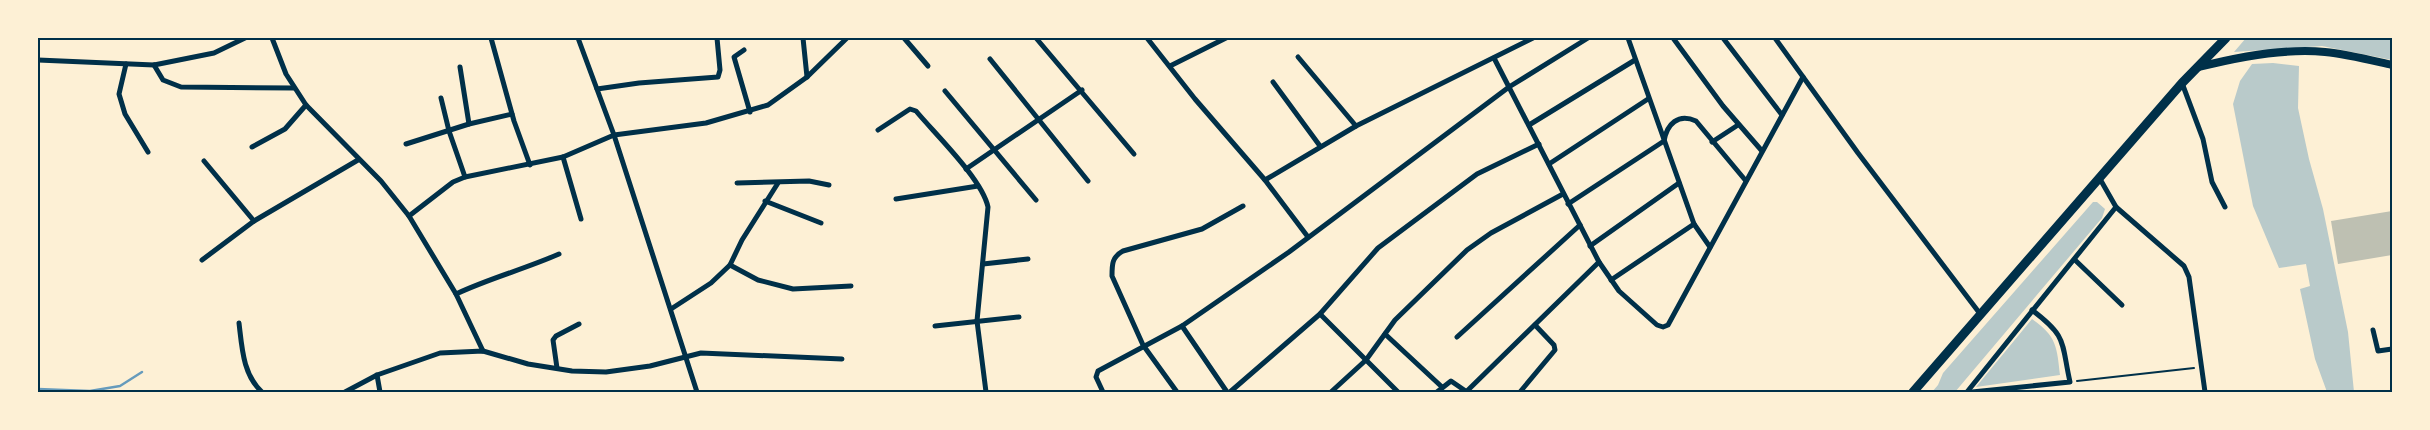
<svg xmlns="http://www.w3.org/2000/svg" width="2430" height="430" font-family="'DejaVu Sans',sans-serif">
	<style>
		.green { fill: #b9caca }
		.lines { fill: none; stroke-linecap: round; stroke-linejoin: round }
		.stream { stroke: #669bbc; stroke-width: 2.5 }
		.building { fill: #bec0b2 }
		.path { stroke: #003049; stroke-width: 2 }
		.minor { stroke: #003049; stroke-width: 5 }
		.secondary { stroke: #003049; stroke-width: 8 }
		.primary { stroke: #003049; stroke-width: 9 }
		.neatline { fill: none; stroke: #003049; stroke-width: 2 }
	</style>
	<rect width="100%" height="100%" fill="#fdf0d5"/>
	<!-- green -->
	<g class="green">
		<path d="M2246,38h146v22l-70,-14 -88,6z"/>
		<path d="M2273,63l26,3 -1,42 11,51 14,50 25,123 6,60h-27l-12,-33 -15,-70 10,-3 -4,-22 -27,4 -26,-62 -20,-102 7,-23 12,-17z"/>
		<path d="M2093,202h4l8,7 -3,9 -147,174h-23l6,-7 5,-12z"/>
		<path d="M2032,319c25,17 25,29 28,56l-84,12z"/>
	</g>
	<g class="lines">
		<!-- stream -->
		<path class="stream" d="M38,389l52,2 30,-5 22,-14"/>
	</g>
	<!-- building -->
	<path class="building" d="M2392,211v44l-54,9 -7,-43z"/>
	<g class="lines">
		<!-- path -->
		<path class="path" d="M2077,381l117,-13"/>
		<!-- minor -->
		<g class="minor">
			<path d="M272,38l14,36 20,31 75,76 28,35 47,78 27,57"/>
			<path d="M491,38l23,83 16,44"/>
			<path d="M578,38l36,97 83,257"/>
			<path d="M803,38l4,39"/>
			<path d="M904,38l24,28"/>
			<path d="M1036,38l98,116"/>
			<path d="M1147,38l48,61 70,81 43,57"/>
			<path d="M1628,38l66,186 16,23"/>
			<path d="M1673,38l50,68 39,45"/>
			<path d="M1723,38l59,77"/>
			<path d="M1775,38l83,115 123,162"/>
			<path d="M744,50l-10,7 16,55"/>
			<path d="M1298,57l58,69"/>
			<path d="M1494,58l105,204 20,29 38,34 6,2 5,-2 135,-248"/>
			<path d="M990,59l98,122"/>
			<path d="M38,60l116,5 60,-12 31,-15"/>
			<path d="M126,64l-7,30 6,20 23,38"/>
			<path d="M154,65l9,15 18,7 113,1"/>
			<path d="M1170,66l56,-28"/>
			<path d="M460,67l9,57"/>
			<path d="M1273,82l47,64"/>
			<path d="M2182,83l21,56 9,43 13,25"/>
			<path d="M597,89l42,-6 79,-6 2,-7 -3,-32"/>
			<path d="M945,91l91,109"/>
			<path d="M441,98l8,33 16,46"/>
			<path d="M1529,125l106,-65"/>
			<path d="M878,130l32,-21 6,2c20,24 66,68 72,96l-11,114 9,71"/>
			<path d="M1712,142l26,-17"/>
			<path d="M406,144l63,-20 43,-10"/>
			<path d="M252,147l33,-18 21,-24"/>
			<path d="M563,157l18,62"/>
			<path d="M204,161l50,60"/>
			<path d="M1549,164l99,-65"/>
			<path d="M966,169l116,-79"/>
			<path d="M2100,179l16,28 68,59 5,11 16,115"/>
			<path d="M1265,180l91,-54 177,-88"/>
			<path d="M737,183l72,-2 20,4"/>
			<path d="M896,199l82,-13"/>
			<path d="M765,201l56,22"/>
			<path d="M1568,204l96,-63c3,-17 14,-28 32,-20l50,60"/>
			<path d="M409,216l44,-34 12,-5 98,-20 51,-22 92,-12 62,-18 39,-28 40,-39"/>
			<path d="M1590,246l89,-63"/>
			<path d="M202,260l52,-39 104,-61"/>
			<path d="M2075,260l47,45"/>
			<path d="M983,264l45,-5"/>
			<path d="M730,265l28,15 35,9 58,-3"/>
			<path d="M1611,280l83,-56"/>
			<path d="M456,294c34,-16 69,-25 103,-40"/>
			<path d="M671,309l40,-26 19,-18 12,-25 36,-57"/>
			<path d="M1320,314l78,78"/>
			<path d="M239,323c3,25 4,52 23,69"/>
			<path d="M935,326l84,-9"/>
			<path d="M1182,326l45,66"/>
			<path d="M2373,330l5,21 14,-2"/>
			<path d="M1385,334l57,53"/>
			<path d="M1457,337l123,-112"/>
			<path d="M557,368l-4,-28 3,-4 23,-12"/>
			<path d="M377,375l3,17"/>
			<path d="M345,392l32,-17 63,-22 43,-2 45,13 44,7 34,1 44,-6 51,-13 141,6"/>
			<path d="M1103,392l-7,-15 2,-6 84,-45 107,-74 220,-165 79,-49"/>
			<path d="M1177,392l-34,-47 -31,-69c0,-12 0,-19 11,-25l79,-22 41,-23"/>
			<path d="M1230,392l90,-78 58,-66 99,-74 62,-30"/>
			<path d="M1331,392l35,-32 29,-40 72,-70 24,-17 72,-39"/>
			<path d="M1437,392l14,-11 16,11"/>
			<path d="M1466,392l133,-130"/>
			<path d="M1520,392l35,-42 -1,-5 -19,-20"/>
			<path d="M1967,392l149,-185"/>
			<path d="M1972,392l98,-10c-9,-40 -2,-45 -38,-72"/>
		</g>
		<!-- secondary -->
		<path class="secondary" d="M2199,67c39,-10 85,-19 126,-15 22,2 45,8 67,13"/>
		<!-- primary -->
		<path class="primary" d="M1913,392l269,-309 44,-45"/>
	</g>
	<!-- border -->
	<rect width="2430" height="430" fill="none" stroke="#fdf0d5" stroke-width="78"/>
	<rect x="39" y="39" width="2352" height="352" class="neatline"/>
</svg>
